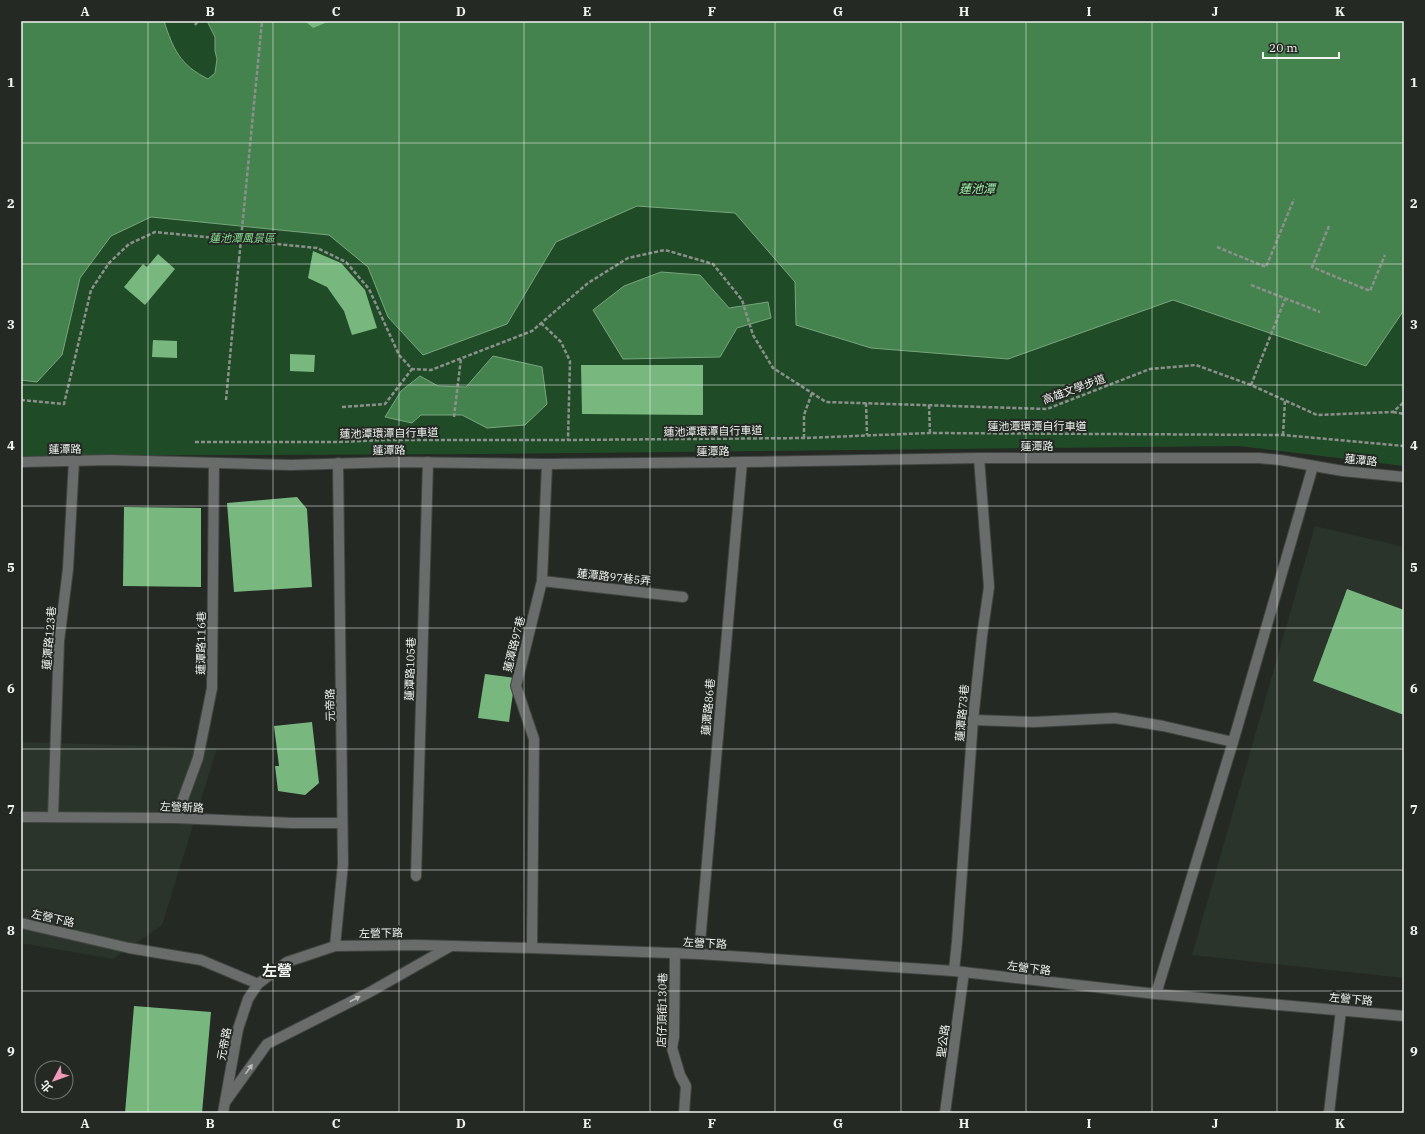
<svg xmlns="http://www.w3.org/2000/svg" width="1425" height="1134" font-family="'IBM Plex Serif','Noto Sans TC',serif">
	<style>
		.built { fill: #2a342b }
		.green { fill: #1f4c27 }
		.water { fill: #44834d; stroke: #78a57e }
		.building { fill: #78b87f }
		.lines { fill: none; stroke-linecap: round; stroke-linejoin: round }
		.lane-casing { stroke: #414541; stroke-width: 12 }
		.street-casing { stroke: #414541; stroke-width: 12 }
		.path { stroke: #8c908c; stroke-width: 2.5; stroke-dasharray: 4 2; stroke-linecap: butt }
		.lane { stroke: #696c6a; stroke-width: 10 }
		.street { stroke: #696c6a; stroke-width: 10 }
		.path-bridge { stroke: #8c908c; stroke-width: 2.5; stroke-dasharray: 4 2; stroke-linecap: butt }
		.oneway { fill: #babdba }
		.grid { fill: none; stroke: #f0f3f0; stroke-width: 1; stroke-opacity: 0.55 }
		.labels { text-anchor: middle; stroke-width: 4; stroke-linejoin: round; paint-order: stroke }
		.park-label { font-size: 11px; font-style: italic; fill: #87de93; stroke: #242924 }
		.street-label { font-size: 11px; fill: #f0f3f0; stroke: #242924 }
		.water-label { font-size: 12px; font-style: italic; fill: #9cf4a7; stroke: #242924 }
		.district-label { font-size: 15px; font-weight: bold; fill: #f0f3f0; stroke: #242924 }
		.neatline { fill: none; stroke: #f0f3f0; stroke-width: 1.5 }
		.grid-label { font-size: 13px; text-anchor: middle; font-weight: bold; fill: #f0f3f0 }
	</style>
	<rect width="100%" height="100%" fill="#242924"/>
	<!-- built -->
	<g class="built">
		<path d="M1315,526l89,21v431l-212,-23z"/>
		<path d="M21,742l196,6 -55,177 -49,34 -92,-16z"/>
	</g>
	<!-- green -->
	<path class="green" d="M21,21h1383v445l-165,-20 -753,8 -465,2z"/>
	<!-- water -->
	<g class="water">
		<path d="M21,21h143c9,28 16,44 44,58l7,-6 2,-14 -2,-8v-14l-8,-16h1197v289l-38,56 -193,-66 -165,59 -137,-11 -75,-23 -1,-43 -60,-69 -98,-7 -81,36 -49,82 -84,31 -35,-38 -20,-50 -39,-32 -178,-18 -40,19 -31,42 -18,77 -25,27 -16,-2z"/>
		<path d="M661,272l39,3 29,33 39,-6 3,16 -34,10 -17,29 -97,2 -30,-49 31,-24z"/>
		<path d="M493,356l49,11 5,37 -22,21 -38,3 -25,-13h-41l-9,8 -27,-6 16,-26 19,-15 18,10 28,1z"/>
	</g>
	<!-- building -->
	<g class="building">
		<path d="M305,21h25l-17,7z"/>
		<path d="M313,251l28,12 24,27 12,38 -25,7 -8,-24 -17,-24 -19,-9z"/>
		<path d="M158,254l17,15 -30,36 -21,-18 19,-23 4,3z"/>
		<path d="M153,340l24,1v17l-25,-1z"/>
		<path d="M290,354l25,1 -1,17 -24,-1z"/>
		<path d="M581,365h122v50l-121,-1z"/>
		<path d="M297,497l10,12 5,78 -78,5 -7,-89z"/>
		<path d="M124,507l77,1v79l-78,-1z"/>
		<path d="M1347,589l57,21v105l-91,-34z"/>
		<path d="M485,674l30,4 -6,44 -31,-4z"/>
		<path d="M312,722l7,61 -14,12 -27,-4 -3,-25h4l-5,-40z"/>
		<path d="M134,1006l77,6 -9,101h-77z"/>
	</g>
	<g class="lines">
		<!-- lane casing -->
		<g class="lane-casing">
			<g id="lane">
				<path d="M542,581l141,16"/>
				<path d="M973,720l61,2 81,-4 48,8 70,16"/>
				<path d="M53,817l6,-176 9,-72 6,-108"/>
				<path d="M176,818l22,-60 14,-70 2,-225"/>
				<path d="M416,876l12,-414"/>
				<path d="M532,948l2,-209 -18,-53 26,-105 5,-117"/>
				<path d="M675,953l-1,84 -2,11 8,27 6,11 -2,27"/>
				<path d="M699,954l43,-492"/>
				<path d="M954,971l3,-29 16,-222 9,-84 7,-49 -10,-129"/>
				<path d="M226,1101l41,-57 103,-52 81,-46"/>
				<path d="M1329,1113l12,-103"/>
			</g>
		</g>
		<!-- street casing -->
		<g class="street-casing">
			<g id="street">
				<path d="M21,462l89,-2 181,5 105,-3 151,2 195,-2 237,-4h280l21,2 63,11 61,6"/>
				<path d="M21,817l155,1 116,5h50"/>
				<path d="M21,923l108,25 72,12 57,24 29,-22 48,-16 81,-1 116,3 167,6 255,17 202,23 248,22"/>
				<path d="M335,946l8,-82 -5,-401"/>
				<path d="M1156,994l77,-252 80,-276"/>
				<path d="M223,1113l15,-84 10,-30 10,-15"/>
				<path d="M945,1113l19,-141"/>
			</g>
		</g>
		<!-- path -->
		<g class="path">
			<path d="M195,25l3,-4"/>
			<path d="M1329,226l-17,41 58,24 15,-36"/>
			<path d="M1217,247l49,20 28,-68"/>
			<path d="M1251,285l69,27"/>
			<path d="M541,323l20,19 9,19 -2,79"/>
			<path d="M1251,385l34,-86"/>
			<path d="M21,400l43,4 27,-114 18,-27 20,-19 26,-12 162,16 29,14 23,27 30,66 13,14 19,1 101,-39 56,-48 40,-25 37,-8 48,14 29,36 11,35 20,33 53,34 221,7 103,-40 46,-4 55,20 66,30 76,-3 11,-10"/>
			<path d="M226,400l13,-140"/>
			<path d="M866,403l1,32"/>
			<path d="M929,405l1,28"/>
			<path d="M342,407l43,-3 27,-35"/>
			<path d="M1393,412l11,2"/>
			<path d="M454,417l7,-59"/>
			<path d="M1283,435l2,-35"/>
			<path d="M804,438v-23l8,-22"/>
			<path d="M195,442h143l45,-2h185l236,-2 126,-5 353,2 121,11"/>
		</g>
		<!-- lane -->
		<use href="#lane" class="lane"/>
		<!-- street -->
		<use href="#street" class="street"/>
		<!-- path-bridge -->
		<path class="path-bridge" d="M239,260l23,-239"/>
	</g>
	<!-- one-way arrows -->
	<defs><path id="oneway-solid" d="M-6-.8H1V-3.2L6.5 0L1 3.2V.8H-6Z"/></defs>
	<g class="oneway">
		<use href="#oneway-solid" transform="translate(355 999) rotate(-27)"/>
		<use href="#oneway-solid" transform="translate(249 1069) rotate(-54)"/>
	</g>
	<!-- grid -->
	<path class="grid" d="M148,21v1092M273,21v1092M399,21v1092M524,21v1092M650,21v1092M775,21v1092M901,21v1092M1026,21v1092M1152,21v1092M1277,21v1092M21,143h1383M21,264h1383M21,385h1383M21,506h1383M21,628h1383M21,749h1383M21,870h1383M21,991h1383"/>
	<g class="labels">
		<!-- park labels -->
		<g class="park-label">
			<text x="242" y="242">蓮池潭風景區</text>
		</g>
		<!-- street labels -->
		<g class="street-label">
			<text transform="translate(1074 389) rotate(-20)" y="4">高雄文學步道</text>
			<text x="1037" y="430">蓮池潭環潭自行車道</text>
			<text transform="translate(713 431) rotate(-1)" y="4">蓮池潭環潭自行車道</text>
			<text transform="translate(389 433) rotate(-1)" y="4">蓮池潭環潭自行車道</text>
			<text x="1037" y="450">蓮潭路</text>
			<text transform="translate(65 449) rotate(-1)" y="4">蓮潭路</text>
			<text transform="translate(389 450) rotate(-1)" y="4">蓮潭路</text>
			<text x="713" y="455">蓮潭路</text>
			<text transform="translate(1361 460) rotate(6)" y="4">蓮潭路</text>
			<text transform="translate(614 577) rotate(6)" y="4">蓮潭路97巷5弄</text>
			<text transform="translate(49 638) rotate(-85)" y="4">蓮潭路123巷</text>
			<text transform="translate(201 643) rotate(-89)" y="4">蓮潭路116巷</text>
			<text transform="translate(514 644) rotate(-76)" y="4">蓮潭路97巷</text>
			<text transform="translate(410 669) rotate(-88)" y="4">蓮潭路105巷</text>
			<text transform="translate(330 705) rotate(-91)" y="4">元帝路</text>
			<text transform="translate(708 707) rotate(-85)" y="4">蓮潭路86巷</text>
			<text transform="translate(962 713) rotate(-85)" y="4">蓮潭路73巷</text>
			<text transform="translate(182 807) rotate(2)" y="4">左營新路</text>
			<text transform="translate(53 918) rotate(13)" y="4">左營下路</text>
			<text transform="translate(381 933) rotate(-1)" y="4">左營下路</text>
			<text transform="translate(705 943) rotate(3)" y="4">左營下路</text>
			<text transform="translate(1029 968) rotate(7)" y="4">左營下路</text>
			<text transform="translate(1351 999) rotate(5)" y="4">左營下路</text>
			<text transform="translate(662 1010) rotate(-89)" y="4">店仔頂街130巷</text>
			<text transform="translate(943 1041) rotate(-82)" y="4">聖公路</text>
			<text transform="translate(224 1044) rotate(-79)" y="4">元帝路</text>
		</g>
		<!-- water labels -->
		<g class="water-label">
			<text x="977" y="193">蓮池潭</text>
		</g>
		<!-- district labels -->
		<g class="district-label">
			<text x="277" y="976">左營</text>
		</g>
	</g>
	<!-- border -->
	<rect width="1425" height="1134" fill="none" stroke="#242924" stroke-width="44"/>
	<!-- north arrow -->
	<g transform="translate(54 1080) rotate(229)"><circle r="19" fill="#242924" stroke="#767a76"/>
	<path d="M0-3L7 15L0 10L-7 15Z" fill="#ef9ab8"/>
	<text y="-6" font-size="11" font-weight="bold" text-anchor="middle" fill="#f0f3f0">北</text>
	</g>
	<!-- scale -->
	<path d="M1263 52v6h76v-6" fill="none" stroke="#f0f3f0" stroke-width="2"/>
	<text x="1269" y="52" font-size="12" fill="#f0f3f0" stroke="#242924" stroke-width="3" paint-order="stroke">20 m</text>
	<rect x="22" y="22" width="1381" height="1090" class="neatline"/>
	<g class="grid-label">
		<text x="85" y="16">A</text>
		<text x="210" y="16">B</text>
		<text x="336" y="16">C</text>
		<text x="461" y="16">D</text>
		<text x="587" y="16">E</text>
		<text x="712" y="16">F</text>
		<text x="838" y="16">G</text>
		<text x="964" y="16">H</text>
		<text x="1089" y="16">I</text>
		<text x="1215" y="16">J</text>
		<text x="1340" y="16">K</text>
		<text x="11" y="87">1</text>
		<text x="1414" y="87">1</text>
		<text x="11" y="208">2</text>
		<text x="1414" y="208">2</text>
		<text x="11" y="329">3</text>
		<text x="1414" y="329">3</text>
		<text x="11" y="450">4</text>
		<text x="1414" y="450">4</text>
		<text x="11" y="572">5</text>
		<text x="1414" y="572">5</text>
		<text x="11" y="693">6</text>
		<text x="1414" y="693">6</text>
		<text x="11" y="814">7</text>
		<text x="1414" y="814">7</text>
		<text x="11" y="935">8</text>
		<text x="1414" y="935">8</text>
		<text x="11" y="1056">9</text>
		<text x="1414" y="1056">9</text>
		<text x="85" y="1128">A</text>
		<text x="210" y="1128">B</text>
		<text x="336" y="1128">C</text>
		<text x="461" y="1128">D</text>
		<text x="587" y="1128">E</text>
		<text x="712" y="1128">F</text>
		<text x="838" y="1128">G</text>
		<text x="964" y="1128">H</text>
		<text x="1089" y="1128">I</text>
		<text x="1215" y="1128">J</text>
		<text x="1340" y="1128">K</text>
	</g>
</svg>
